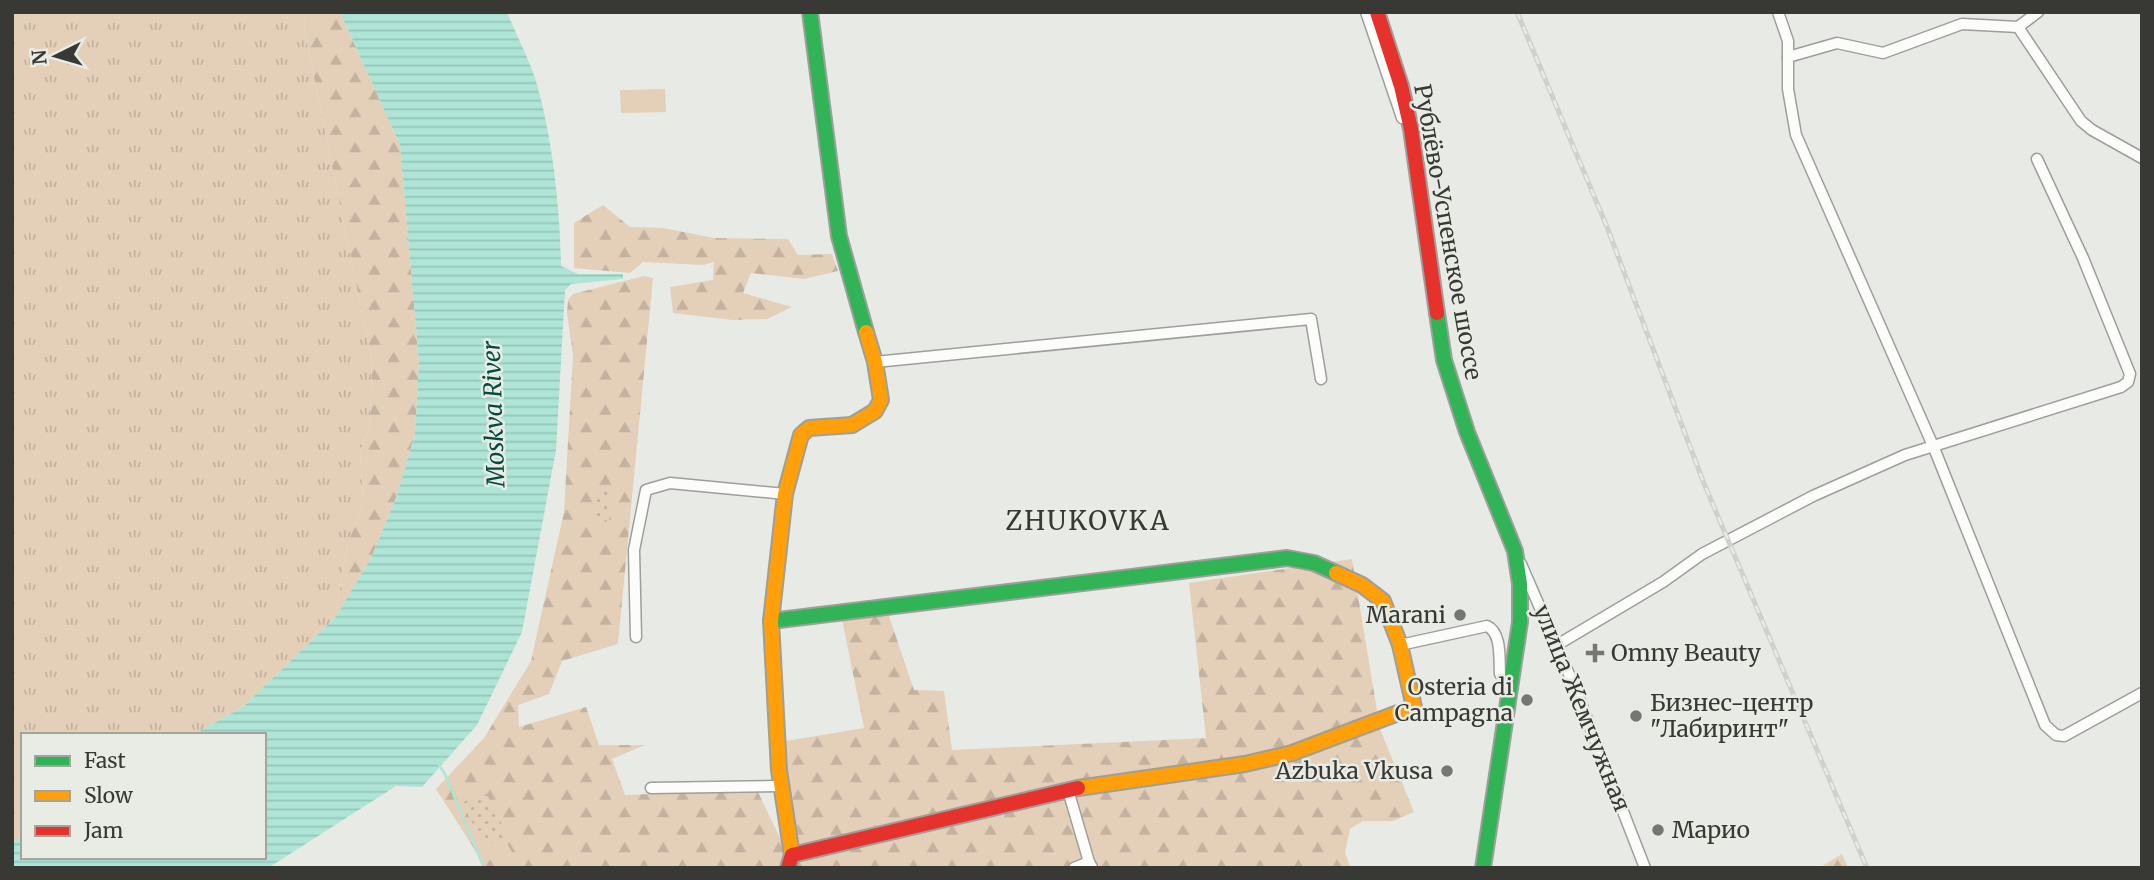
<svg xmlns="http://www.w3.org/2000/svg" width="2154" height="880" font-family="Merriweather,serif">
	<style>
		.grass { fill: url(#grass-tufts) }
		.forest { fill: url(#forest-firs) }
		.park { fill: url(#park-dots) }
		.garden { fill: #e4cfb9 }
		.water { fill: url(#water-rules) }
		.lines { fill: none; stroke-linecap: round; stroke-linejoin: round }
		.stream { stroke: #aee5d7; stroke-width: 2.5 }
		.street-casing { stroke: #9d9f9b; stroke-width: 13 }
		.fast-casing { stroke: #9d9f9b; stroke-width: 18 }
		.slow-casing { stroke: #9d9f9b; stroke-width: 18 }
		.jam-casing { stroke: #9d9f9b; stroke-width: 18 }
		.street { stroke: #fcfcfb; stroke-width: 10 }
		.fast { stroke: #30b455; stroke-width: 14 }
		.slow { stroke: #ff9f0a; stroke-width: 14 }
		.jam { stroke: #e5322d; stroke-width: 14 }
		.rail-casing { stroke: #cfd0cf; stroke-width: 5 }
		.rail { stroke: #e9ece4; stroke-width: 2.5; stroke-dasharray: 8; stroke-linecap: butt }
		.poi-dot { fill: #767773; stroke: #e9ece4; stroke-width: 2.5 }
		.labels { text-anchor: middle; stroke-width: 5; stroke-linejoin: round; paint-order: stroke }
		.street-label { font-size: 23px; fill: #383935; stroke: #e9ece4 }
		.poi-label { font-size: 23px; fill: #383935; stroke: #e9ece4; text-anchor: end }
		.water-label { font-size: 24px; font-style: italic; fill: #034b40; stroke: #e9ece4 }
		.quarter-label { font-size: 26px; letter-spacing: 2px; fill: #383935; stroke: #e9ece4 }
	</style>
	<defs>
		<pattern id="grass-tufts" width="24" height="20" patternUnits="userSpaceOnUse" patternTransform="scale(1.75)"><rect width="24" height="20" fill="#e4cfb9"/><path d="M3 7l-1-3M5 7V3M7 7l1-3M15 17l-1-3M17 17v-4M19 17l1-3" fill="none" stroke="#c4b2a0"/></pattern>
		<pattern id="forest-firs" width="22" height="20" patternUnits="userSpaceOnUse" patternTransform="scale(1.75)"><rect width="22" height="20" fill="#e4cfb9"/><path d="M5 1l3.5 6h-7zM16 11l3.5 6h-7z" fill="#c4b2a0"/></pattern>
		<pattern id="park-dots" width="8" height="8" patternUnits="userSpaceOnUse" patternTransform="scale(1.75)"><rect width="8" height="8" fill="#e4cfb9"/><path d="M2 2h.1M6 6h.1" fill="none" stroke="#c4b2a0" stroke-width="1.8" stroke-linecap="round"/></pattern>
		<pattern id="water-rules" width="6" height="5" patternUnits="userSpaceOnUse" patternTransform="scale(1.75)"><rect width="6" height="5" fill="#aee5d7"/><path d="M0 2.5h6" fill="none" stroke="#96c5b9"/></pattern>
	</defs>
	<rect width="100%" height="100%" fill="#e8eae6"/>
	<!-- grass -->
	<path class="grass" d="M12,12h294l-2,16 68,334 -2,65 -10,24 3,50 -16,45 -12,72 -91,88 -51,29h-170v101l-11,7z"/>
	<!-- forest -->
	<g class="forest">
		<path d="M306,12h34l60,133 19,217 -4,72 -19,64 -25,60 -36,60 12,-72 16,-45 -3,-50 10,-24 2,-65 -68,-334z"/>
		<path d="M603,205l27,22 33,1 51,10 74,1 10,16 34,-1 6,17 -34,8 -53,-6 -8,20 49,14 -25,12 -35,1 -59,-7 -3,-26 43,-7 1,-18 -11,3 -60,-3 -13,11 -56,-5v-45z"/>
		<path d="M644,276l9,2 -35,366 -56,17 -13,33 -31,11 1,22 67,-20 13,38h46l-33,14 13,36 132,-5 24,50 5,-99 78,-13 -23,-114 46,-4 27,80 30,1 8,59 254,-12 -17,-155 163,-24 28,170 34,83 -21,9h-30l-13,8 -5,24 6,15h-868l-1,-7 -46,-72 48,-51 47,-77 33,-149 9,-157 -6,-42 1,-13 5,-6z"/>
		<path d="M1842,854l6,14h-29z"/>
	</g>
	<!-- park -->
	<g class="park">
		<path d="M595,488l17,1 -3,33 -17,-2z"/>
		<path d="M485,791l22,44 -22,12 -23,-44z"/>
	</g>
	<!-- garden -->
	<g class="garden">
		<path d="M665,89l1,23 -45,1 -1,-23z"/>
		<path d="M506,841l14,27h-22l-9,-18z"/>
	</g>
	<!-- water -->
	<path class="water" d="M340,12h167c10,25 24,50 31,76 15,55 22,121 23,178l17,8h45v5l-52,5 -6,6 -9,160 -34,182 -45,93 -55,62 -26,-1 -128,82h-256v-25l11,-7v21h241v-122h-71l51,-29 91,-88 36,-60 25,-60 19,-64 4,-72 -19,-217z"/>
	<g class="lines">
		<!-- stream -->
		<path class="stream" d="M439,765l6,9 39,94"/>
		<!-- street casing -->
		<g class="street-casing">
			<g id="street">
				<path d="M1366,12l36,106"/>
				<path d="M1778,12l10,29v48l8,46 138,313 111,277 11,10 8,1 78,-43"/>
				<path d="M2018,27l63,94 11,9 50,28"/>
				<path d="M1788,57l49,-14 46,10 79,-29 56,3 20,-15"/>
				<path d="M875,362l436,-43 10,60"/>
				<path d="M1521,564l54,124 70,180"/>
				<path d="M636,637l-2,-87 12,-60 24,-7 115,11"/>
				<path d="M1400,645l87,-19c15,7 12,33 13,48"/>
				<path d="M1557,645l106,-63 39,-28 111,-58 92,-41 216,-68 7,-5 2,-8 -47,-116 -46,-99"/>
				<path d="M651,788l130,-2"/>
				<path d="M1068,790l21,72"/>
				<path d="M1074,868l15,-6 3,5"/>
			</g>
		</g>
		<!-- fast casing -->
		<g class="fast-casing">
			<g id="fast">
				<path d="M810,12l29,224 27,96"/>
				<path d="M1437,313l7,47 23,72 48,119 5,33v38l-37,246"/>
				<path d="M771,621l516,-63 27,5 22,10"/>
			</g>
		</g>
		<!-- slow casing -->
		<g class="slow-casing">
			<g id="slow">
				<path d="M1078,788l167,-24 47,-11 122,-46 -14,-62 -17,-44 -21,-16 -26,-12"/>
				<path d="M792,855l-13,-85 -8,-149 14,-127 16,-59 8,-7 43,-3 23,-14 6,-11 -6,-38 -9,-30"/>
			</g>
		</g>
		<!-- jam casing -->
		<g class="jam-casing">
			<g id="jam">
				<path d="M1377,12l24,74 10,43 26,184"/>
				<path d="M788,868l4,-13 286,-67"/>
			</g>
		</g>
		<!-- street -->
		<use href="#street" class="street"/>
		<!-- fast -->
		<use href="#fast" class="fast"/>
		<!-- slow -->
		<use href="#slow" class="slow"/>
		<!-- jam -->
		<use href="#jam" class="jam"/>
		<!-- rail casing -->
		<g class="rail-casing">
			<path id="rail" d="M1517,12l90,215 96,254 164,387"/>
		</g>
		<!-- rail -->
		<use href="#rail" class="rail"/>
	</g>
	<!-- markers -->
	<g class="poi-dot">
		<circle cx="1460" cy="615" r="7"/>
		<path d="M1591.5 642.5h7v7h7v7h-7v7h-7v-7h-7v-7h7z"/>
		<circle cx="1527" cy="700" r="7"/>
		<circle cx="1636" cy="716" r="7"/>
		<circle cx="1447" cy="771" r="7"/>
		<circle cx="1658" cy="830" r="7"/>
	</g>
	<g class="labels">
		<!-- street labels -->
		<g class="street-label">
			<text transform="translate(1448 232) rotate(80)" y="8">Рублёво-Успенское шоссе</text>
			<text transform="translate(1582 708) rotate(68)" y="8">улица Жемчужная</text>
		</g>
		<!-- poi labels -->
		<g class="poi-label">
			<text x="1446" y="623">Marani</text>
			<text x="1611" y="661" text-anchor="start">Omny Beauty</text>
			<text x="1513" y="695">Osteria di<tspan x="1513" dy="26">Campagna</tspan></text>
			<text x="1650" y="711" text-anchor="start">Бизнес-центр<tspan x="1650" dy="26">"Лабиринт"</tspan></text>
			<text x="1433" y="779">Azbuka Vkusa</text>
			<text x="1672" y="838" text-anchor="start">Марио</text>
		</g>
		<!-- water labels -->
		<g class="water-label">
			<text transform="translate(494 414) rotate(-92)" y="8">Moskva River</text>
		</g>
		<!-- quarter labels -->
		<g class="quarter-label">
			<text x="1088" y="530">ZHUKOVKA</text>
		</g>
	</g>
	<!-- border -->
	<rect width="2154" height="880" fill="none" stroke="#383935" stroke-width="28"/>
	<!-- legend -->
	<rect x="21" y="733" width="245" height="126" fill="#e9ece4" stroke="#a2a49e" stroke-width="2"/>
	<rect x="35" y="756" width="35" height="10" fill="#30b455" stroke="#a2a49e" stroke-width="2"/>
	<text x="84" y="768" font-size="21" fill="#383935">Fast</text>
	<rect x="35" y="791" width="35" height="10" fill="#ff9f0a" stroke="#a2a49e" stroke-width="2"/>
	<text x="84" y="803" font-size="21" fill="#383935">Slow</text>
	<rect x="35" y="826" width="35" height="10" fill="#e5322d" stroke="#a2a49e" stroke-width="2"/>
	<text x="84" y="838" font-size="21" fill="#383935">Jam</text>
	<!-- north arrow -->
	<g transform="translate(56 56) rotate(265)" stroke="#e9ece4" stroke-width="5" paint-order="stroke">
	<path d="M0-5L12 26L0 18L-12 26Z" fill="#383935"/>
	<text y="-10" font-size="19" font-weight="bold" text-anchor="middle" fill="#383935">N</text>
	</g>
</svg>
